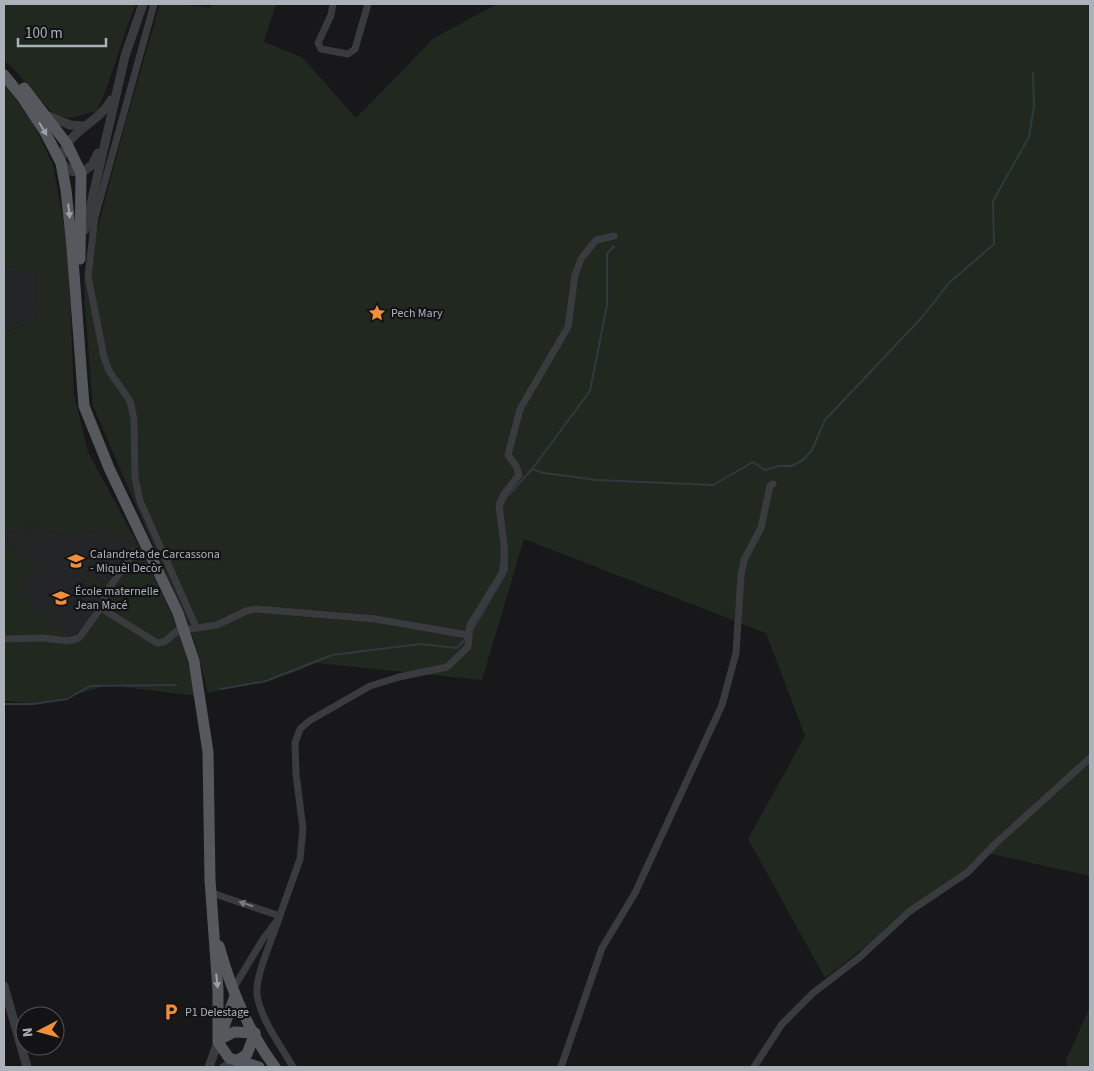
<svg xmlns="http://www.w3.org/2000/svg" width="1094" height="1071" font-family="'Source Sans 3',sans-serif">
	<style>
		.built { fill: #242527 }
		.green { fill: #202820 }
		.lines { fill: none; stroke-linecap: round; stroke-linejoin: round }
		.stream { stroke: #2e3a3e; stroke-width: 2 }
		.minor { stroke: #393b3f; stroke-width: 7 }
		.tertiary { stroke: #393b3f; stroke-width: 9 }
		.primary { stroke: #55595e; stroke-width: 11 }
		.oneway { fill: #9aa0a8 }
		.oneway2 { fill: #787c83 }
		.labels { text-anchor: middle; stroke-width: 4.5; stroke-linejoin: round; paint-order: stroke }
		.poi-label { font-size: 12px; fill: #abb2ba; stroke: #131315; text-anchor: start }
	</style>
	<rect width="100%" height="100%" fill="#18181a"/>
	<!-- built -->
	<g class="built">
		<path d="M4,265l33,7 -1,47 -32,14z"/>
		<path d="M33,527l32,8 30,-3 14,-5 20,16 1,6 -3,6 -18,25 -6,1 -14,-6 -5,4 10,11 4,15 -5,10 -17,20 -6,1 -53,-46 20,-23 -24,-18 -9,-16z"/>
	</g>
	<!-- green -->
	<g class="green">
		<path d="M4,4h132c-15,35 -23,72 -39,107l-26,7 -17,-3 -42,-48 -8,-7z"/>
		<path d="M160,4h23l27,4 2,-4h64l-12,38 38,15 54,61 78,-80 63,-34h593v872l-103,-23 -162,125 -77,-139 57,-103 -39,-103 -242,-94 -42,141 -166,-17 -26,11 -82,19 -13,-51 -102,-236 -8,-98 -1,-28 41,-155z"/>
		<path d="M4,83l29,41 20,41 15,83 6,147 14,57 60,111 34,74 14,59 -88,-11 -65,19 -39,-3v-166l9,14 24,18 -19,23 52,46 7,-1c17,-22 30,-32 7,-56l5,-4 13,6 7,-1 21,-31 -1,-6 -20,-16 -14,5 -14,2 -16,1 -32,-8 -29,6v-200l32,-14 1,-46 -33,-8z"/>
		<path d="M1090,1007v60h-22l-2,-7z"/>
	</g>
	<g class="lines">
		<!-- stream -->
		<g class="stream">
			<path d="M532,469l12,4 53,7 116,5 40,-23 12,8 14,-4h13l11,-6 9,-10 13,-30 99,-105 25,-32 45,-39 -1,-43 36,-64 5,-30 -1,-34"/>
			<path d="M502,507l3,-8 27,-30 58,-78 17,-86v-51l7,-8"/>
			<path d="M473,629l34,-58v-25"/>
			<path d="M221,689l45,-8 66,-26 88,-11 37,4 10,-11"/>
			<path d="M4,704h29l34,-5 23,-13 86,-1"/>
		</g>
		<!-- minor -->
		<g class="minor">
			<path d="M154,4l-59,213 -7,59 16,81 5,14 21,30 4,18 1,59 5,23 56,126"/>
			<path d="M333,4l-2,11 -13,28 3,6 27,5 7,-5 13,-45"/>
			<path d="M101,608l56,35 7,-1 13,-11 40,-6 29,-14 10,-2 119,10 93,16"/>
			<path d="M4,639l39,-1 25,3 11,-3 22,-30 6,-17 27,-39"/>
			<path d="M212,893l68,23"/>
			<path d="M279,918l21,-59 3,-30 -7,-55 -1,-31 5,-14 9,-8 61,-35 29,-9 48,-10 21,-20 2,-22 32,-52 2,-11v-17l-5,-40 5,-11 15,-19 -3,-9 -8,-11 12,-46 48,-82 7,-52 6,-16 15,-19 18,-4"/>
			<path d="M233,989l30,-50 16,-21c-6,20 -24,57 -22,77 4,25 24,51 36,72"/>
			<path d="M561,1067l41,-119 33,-55 87,-188 14,-52 5,-77 3,-16 17,-32 9,-42 3,-2"/>
			<path d="M754,1067l28,-43 31,-31 47,-36 50,-46 58,-39 28,-29 94,-85"/>
		</g>
		<!-- tertiary -->
		<g class="tertiary">
			<path d="M48,116l22,9 14,1"/>
			<path d="M98,153l-6,12 -11,8 -10,-2 -10,-8c2,-32 37,-38 50,-63"/>
			<path d="M85,230l40,-174 18,-52"/>
			<path d="M4,986l23,81"/>
			<path d="M209,1067l9,-25"/>
			<path d="M224,1067l13,-6"/>
		</g>
		<!-- primary -->
		<g class="primary">
			<path d="M4,75l18,22 23,35 16,31 5,27 6,57 12,159 25,62 69,145 16,48 14,91 2,128 8,110v52l11,16 30,9"/>
			<path d="M24,88l43,56 14,29 -1,86"/>
			<path d="M219,946c12,44 29,85 56,121"/>
			<path d="M221,1035l14,-39"/>
			<path d="M219,1040l15,-8 21,1"/>
			<path d="M237,1061l10,-7 8,-21"/>
		</g>
	</g>
	<!-- one-way arrows -->
	<defs><path id="oneway-solid" d="M-6-.8H1V-3.2L6.5 0L1 3.2V.8H-6Z" transform="scale(1.25)"/></defs>
	<g class="oneway">
		<use href="#oneway-solid" transform="translate(43 129) rotate(59)"/>
		<use href="#oneway-solid" transform="translate(69 211) rotate(83)"/>
		<use href="#oneway-solid" transform="translate(217 981) rotate(84)"/>
	</g>
	<use class="oneway2" href="#oneway-solid" transform="translate(246 904) rotate(-162)"/>
	<!-- icons -->
	<defs>
		<g id="sight-bare" transform="scale(1.35)"><path d="M0-6L1.8-2.2L6-1.7L2.9 1.2L3.7 5.4L0 3.3L-3.7 5.4L-2.9 1.2L-6-1.7L-1.8-2.2Z" fill="#f08e3a" stroke="#131315" stroke-width="2.5" paint-order="stroke"/></g>
		<g id="school-bare" transform="scale(1.35)"><path d="M0-5L7-2L0 1L-7-2ZM-4 1L0 2.5L4 1V4Q0 6-4 4Z" fill="#f08e3a" stroke="#131315" stroke-width="2.5" paint-order="stroke"/></g>
		<g id="parking-bare" transform="scale(1.35)"><path d="M-3.5-5.5H1a3.5 3.5 0 0 1 0 7H-1V5.5H-3.5ZM-1-3.4V-.6H.8a1.4 1.4 0 0 0 0-2.8Z" fill="#f08e3a" stroke="#131315" stroke-width="2.5" paint-order="stroke"/></g>
	</defs>
	<g fill-rule="evenodd">
		<use href="#sight-bare" x="377" y="313"/>
		<use href="#school-bare" x="76" y="561"/>
		<use href="#school-bare" x="61" y="598"/>
		<use href="#parking-bare" x="171" y="1012"/>
	</g>
	<g class="labels">
		<!-- poi labels -->
		<g class="poi-label">
			<text x="391" y="317">Pech Mary</text>
			<text x="90" y="558">Calandreta de Carcassona<tspan x="90" dy="14">- Miquèl Decòr</tspan></text>
			<text x="75" y="595">École maternelle<tspan x="75" dy="14">Jean Macé</tspan></text>
			<text x="185" y="1016">P1 Delestage</text>
		</g>
	</g>
	<!-- border -->
	<rect width="1094" height="1071" fill="none" stroke="#abb2ba" stroke-width="10"/>
	<!-- north arrow -->
	<g transform="translate(40 1031) rotate(264)"><circle r="24" fill="#131315" stroke="#505357"/>
	<path d="M0-4L9 19L0 12L-9 19Z" fill="#f08e3a"/>
	<text y="-8" font-size="14" font-weight="bold" text-anchor="middle" fill="#abb2ba">N</text>
	</g>
	<!-- scale -->
	<path d="M18 38v8h88v-8" fill="none" stroke="#abb2ba" stroke-width="2.5"/>
	<text x="25" y="38" font-size="15" fill="#abb2ba" stroke="#131315" stroke-width="4" paint-order="stroke">100 m</text>
</svg>
